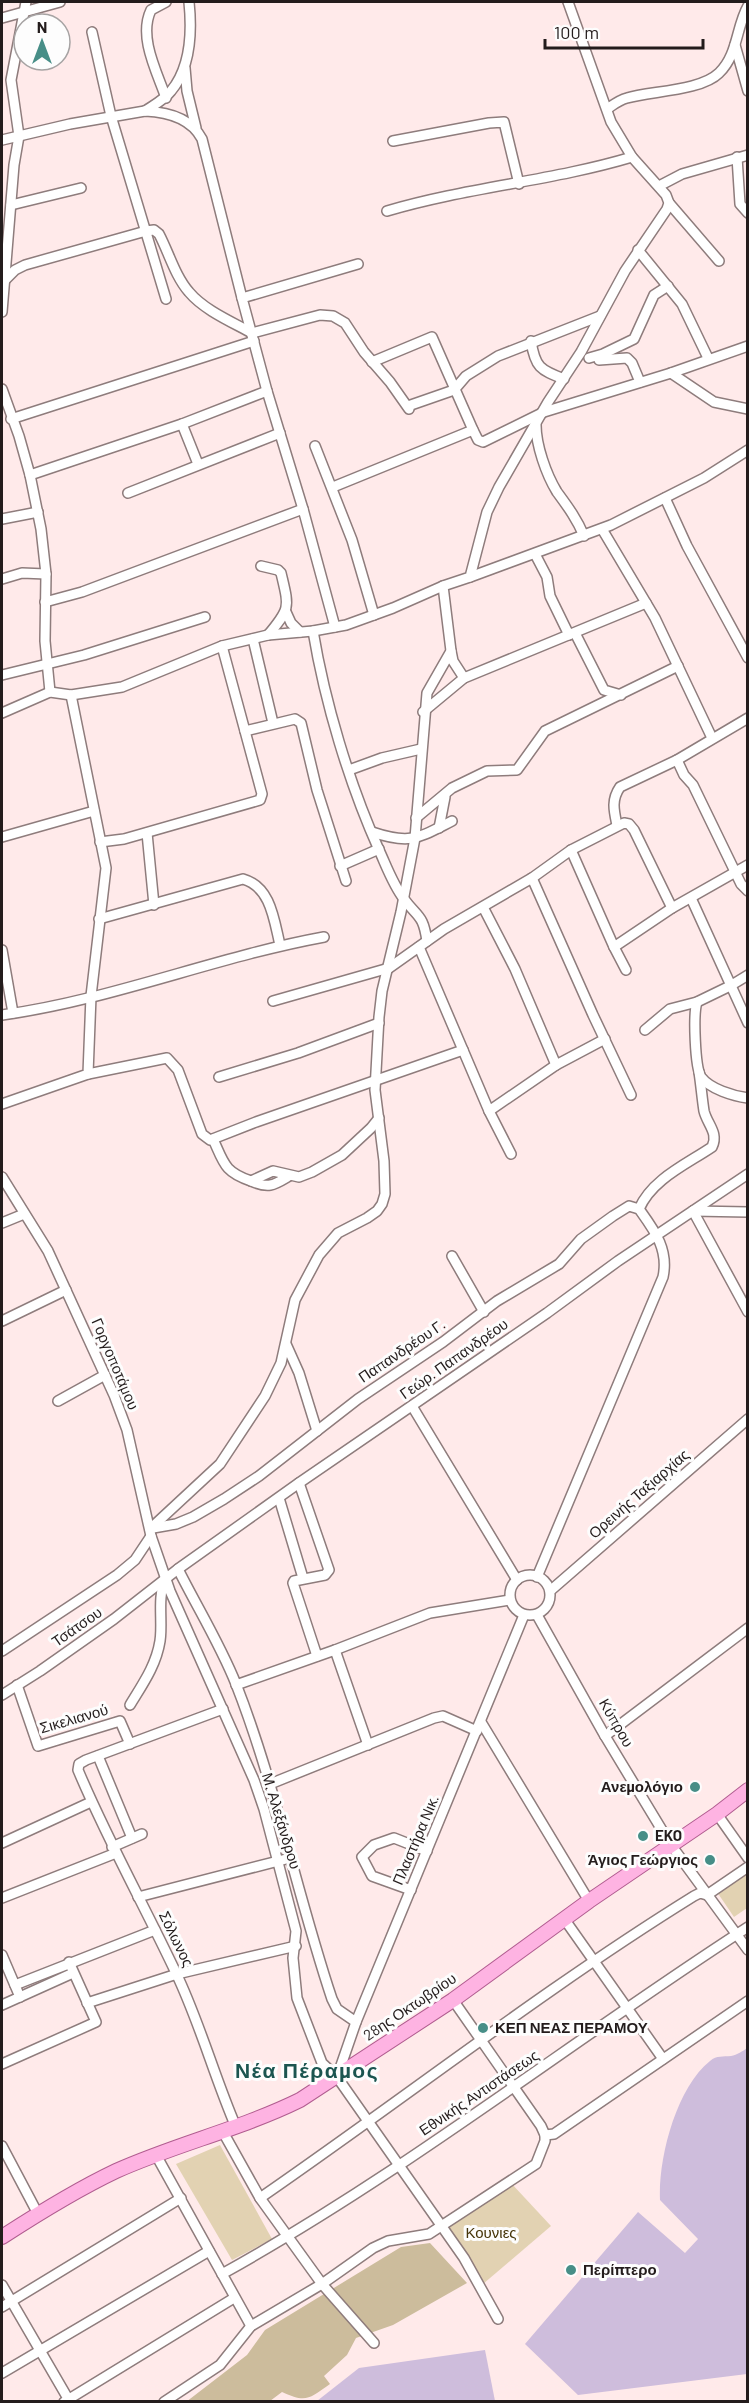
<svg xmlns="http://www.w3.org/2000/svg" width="749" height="2403" font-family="Barlow,sans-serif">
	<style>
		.green { fill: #e2d2b2 }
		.forest { fill: #ccbc9c }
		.water { fill: #cebddc }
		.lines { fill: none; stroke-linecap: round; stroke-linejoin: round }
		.street-casing { stroke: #8e7c7c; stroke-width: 12 }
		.primary-casing { stroke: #b15d90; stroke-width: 16 }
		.street { stroke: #fff; stroke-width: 9 }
		.primary { stroke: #feb3e2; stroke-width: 14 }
		.poi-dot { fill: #478e87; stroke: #fdfdfd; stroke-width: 2 }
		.labels { text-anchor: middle; stroke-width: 6; stroke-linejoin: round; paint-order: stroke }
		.street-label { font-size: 15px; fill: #231c1c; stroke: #fdfdfd }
		.poi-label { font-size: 15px; font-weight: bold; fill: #231c1c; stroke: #fdfdfd; text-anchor: start }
		.park-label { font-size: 15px; fill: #47360b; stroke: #fdfdfd }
		.district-label { font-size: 21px; font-weight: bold; letter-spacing: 1.5px; fill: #1b5550; stroke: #fdfdfd }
	</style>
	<rect width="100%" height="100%" fill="#ffeaea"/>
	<!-- green -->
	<g class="green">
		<path d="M747,1871v37l-13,9 -17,-25z"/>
		<path d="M220,2145l52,94 -40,21 -56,-96z"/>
		<path d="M511,2183l40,43 -68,58 -43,-59z"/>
	</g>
	<!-- forest -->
	<path class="forest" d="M430,2243l37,40 -74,42 -37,13 -9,17 -23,21 6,8c-21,15 -24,19 -48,8l-12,9 -84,1 61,-47 18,-25 136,-83z"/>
	<!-- water -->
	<g class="water">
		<path d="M747,2048v326l-169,21 -53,-51 113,-132 47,41 13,-14 -38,-39c-2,-41 16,-112 50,-139 7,-6 13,-4 21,-5 6,-1 12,-5 16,-8z"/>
		<path d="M485,2350l10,51h-178l42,-33z"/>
	</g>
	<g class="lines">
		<!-- street casing -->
		<g class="street-casing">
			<g id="street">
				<path d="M2,18l58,-16"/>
				<path d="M92,32l19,84 55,183"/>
				<path d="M735,45l13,46"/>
				<path d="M185,68l2,23 9,37"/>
				<path d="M166,98c-9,-26 -28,-61 -15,-88l15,-8"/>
				<path d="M607,109c6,-4 12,-9 20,-11 23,-7 74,-7 92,-25 19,-18 17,-46 29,-67"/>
				<path d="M145,111c9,-6 19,-11 26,-20 20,-24 21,-60 18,-89"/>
				<path d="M2,140l68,-16 75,-13c23,1 46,7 57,28l40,159"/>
				<path d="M393,141l96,-18 15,-1 15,62"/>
				<path d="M737,157l3,47 8,9"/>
				<path d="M659,186l23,-12 66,-19"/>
				<path d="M669,203l50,58"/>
				<path d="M11,205l70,-17"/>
				<path d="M387,211c81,-24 165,-30 245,-54"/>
				<path d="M638,250l44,54 26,54"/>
				<path d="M2,281h2l11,-11 10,-5 121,-34 8,-1 5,4c10,19 16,42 30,58 15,18 43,30 63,41l68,-18 13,1 12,7 19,29 26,30 19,27"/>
				<path d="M2,312l12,-147 5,-29 -8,-56 15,-78"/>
				<path d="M531,341c4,26 9,29 33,38"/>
				<path d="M589,358l14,-4 31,-15 20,-44 14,-9"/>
				<path d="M599,360l28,-2 5,5 8,19"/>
				<path d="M372,362l60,-25 41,93 5,10 5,2 61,-30 127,-39 77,-27"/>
				<path d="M671,373l43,29 34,7"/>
				<path d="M2,389l17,47 11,39 11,54 5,45 -1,67 5,51"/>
				<path d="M267,391l-25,-93 116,-34"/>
				<path d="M408,406l46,-16 12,-14 32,-20 102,-40"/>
				<path d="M11,419l243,-78"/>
				<path d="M182,424l16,40"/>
				<path d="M536,425c0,20 10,49 21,67 11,15 20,27 27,44"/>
				<path d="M315,446l37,94 22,75"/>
				<path d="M30,475l152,-51 85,-33 36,118 32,118"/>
				<path d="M333,487l140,-57"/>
				<path d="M128,493l152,-60"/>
				<path d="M665,498l22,48 61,112"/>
				<path d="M2,519l36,-7"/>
				<path d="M602,529l53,89 57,120"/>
				<path d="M535,554l12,23 3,19 19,39"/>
				<path d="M261,566l17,4 3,3c8,34 10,35 -13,62"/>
				<path d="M470,577l141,-52 93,-47 44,-28"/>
				<path d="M2,579l20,-6 24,1"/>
				<path d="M45,602l37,-10 221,-83"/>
				<path d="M286,612l5,11 9,9"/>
				<path d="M313,631c12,72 36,152 66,219 7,15 14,35 25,49 14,19 19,15 23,42"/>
				<path d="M575,633l29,57 17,5"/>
				<path d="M253,639l20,84"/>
				<path d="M451,651l2,10 11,17"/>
				<path d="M2,675l82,-20 121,-38"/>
				<path d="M423,712l41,-34 182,-75"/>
				<path d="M2,713l48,-21 21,3 51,-8 100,-41 46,-11 45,-4 33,-6 47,-17 50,-22"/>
				<path d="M245,731l50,-12 6,4 16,67 29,91"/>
				<path d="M677,760l7,15 9,10 48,99 7,7"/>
				<path d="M349,770l33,-12 39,-9"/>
				<path d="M416,818l36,-30 35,-17 30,-1 28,-39 133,-65"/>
				<path d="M617,825c-3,-14 -6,-25 3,-38l57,-27 71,-42"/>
				<path d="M439,828l6,-31"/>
				<path d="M372,832c39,13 46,6 80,-11"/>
				<path d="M147,833l7,72"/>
				<path d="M2,837l92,-26"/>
				<path d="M100,842l24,-3 136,-39 2,-6 -40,-148"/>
				<path d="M571,850l43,97 12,23"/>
				<path d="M340,866l39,-17"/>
				<path d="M532,878l61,137 38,80"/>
				<path d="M691,898l57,125"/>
				<path d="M483,907l32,62 41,96"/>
				<path d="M99,919l144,-40c28,8 31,41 37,66"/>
				<path d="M419,947l70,164 22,43"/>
				<path d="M614,947l58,-39 76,-43"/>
				<path d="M2,950l11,63"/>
				<path d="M273,1001l116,-33 55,-39 88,-51 39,-28 53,-27 5,1 5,6 38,78"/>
				<path d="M697,1002c-4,12 -2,65 4,75 9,12 32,19 47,21"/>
				<path d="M2,1015c109,-15 213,-58 322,-78"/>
				<path d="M645,1030l25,-21 27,-7 33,-16 18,-11"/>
				<path d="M88,1074l79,-16 11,12 24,64 8,6 46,-18 207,-72"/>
				<path d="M219,1077l79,-24 81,-30"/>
				<path d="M2,1104l86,-30 3,-78 15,-128 -35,-173"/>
				<path d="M489,1111l67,-46 49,-26"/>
				<path d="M213,1139c11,24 11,33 38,42l22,-10 26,6 13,-5 30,-17 29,-27 8,-10"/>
				<path d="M2,1177l46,74 66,144 13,35 24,106 19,55 84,189 10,29 32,122 -3,27 4,40 25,65 15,14 127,181 34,61"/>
				<path d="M251,1181c18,8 23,4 38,-5"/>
				<path d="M639,1209c13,-30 48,-45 73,-62 7,-14 -5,-23 -8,-36 -2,-13 -3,-26 -5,-39"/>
				<path d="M693,1211l55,101"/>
				<path d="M693,1211l55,1"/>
				<path d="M2,1223l22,-9"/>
				<path d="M452,1256l32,56"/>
				<path d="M2,1321l64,-31"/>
				<path d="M286,1344l13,29 18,58"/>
				<path d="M58,1401l47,-26"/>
				<path d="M412,1406l105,174"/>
				<path d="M299,1483l30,87 -4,5 -31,6 -1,2 24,73"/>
				<path d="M279,1498l24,80"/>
				<path d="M153,1528l23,-4 17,-7 31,-18 35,-23 99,-77 85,-57 54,-41 62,-37 22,-25 32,-23 16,-10 10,3c15,21 30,40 24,68l-126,300"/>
				<path d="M150,1529l70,-65 45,-68 16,-33 14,-63 24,-45 19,-22 29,-15 10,-7 5,-7 3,-10 -1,-33 -9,-71 4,-73 3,-26 19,-79 14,-74 12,-145 24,-42 -8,-65 27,-9 17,-65 12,-25 49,-85 33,-50 44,-81 42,-62 2,-6 -3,-8 -34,-38 -21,-35 -43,-120"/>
				<path d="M178,1569c19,38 42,75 58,115 40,102 61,211 96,315l5,10 19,13"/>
				<circle cx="530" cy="1595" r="20"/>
				<path d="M550,1591l198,-172"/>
				<path d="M537,1615l68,121 66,109 77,105"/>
				<path d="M335,1650l33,95"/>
				<path d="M2,1651l115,-76 18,-15 16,-24"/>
				<path d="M17,1685l21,61 82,-25 10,23"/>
				<path d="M236,1685l99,-35 95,-37 80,-13"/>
				<path d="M2,1695l38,-24 74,-52 64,-50 121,-86 248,-170 71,-52 130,-87"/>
				<path d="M130,1705c12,-20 26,-39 30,-64 3,-19 -3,-43 5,-61"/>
				<path d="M223,1709l-137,51 -7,4 -1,6c29,69 66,135 98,203 24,50 38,103 60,154"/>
				<path d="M481,1722l108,179"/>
				<path d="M605,1736l143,-108"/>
				<path d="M98,1756l34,82"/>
				<path d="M270,1784l164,-66 9,-2 34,15"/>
				<path d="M717,1814l31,44"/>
				<path d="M2,1843l89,-41"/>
				<path d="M112,1847l30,-13"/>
				<path d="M411,1890l-39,-14 -10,-19 12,-12 20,-7 33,13"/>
				<path d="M138,1897l152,-39"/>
				<path d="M2,1898l114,-45"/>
				<path d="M565,1920l98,139"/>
				<path d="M2,1955l18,42"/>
				<path d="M15,1985l140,-55"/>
				<path d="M87,2003l90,-29 119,-28"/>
				<path d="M2,2005l71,-32"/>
				<path d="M2,2064l94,-42 -27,-60"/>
				<path d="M337,2077l19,-55 168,-407"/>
				<path d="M223,2132l37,66 62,86 52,59"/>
				<path d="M545,2135l9,-1 194,-133"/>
				<path d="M2,2146l36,68"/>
				<path d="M156,2155l95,171"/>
				<path d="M260,2198c145,-100 284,-209 434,-302l6,-3 7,2 41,-28"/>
				<path d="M222,2274c184,-102 349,-233 526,-347"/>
				<path d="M2,2285l68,117"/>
				<path d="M2,2307l179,-109"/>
				<path d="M2,2373l207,-122"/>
				<path d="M64,2402l170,-104"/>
				<path d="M164,2402l56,-37 31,-39 71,-42 51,-36 15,-7 41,-7 107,-70 9,-23v-6l-4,-9 -88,-126"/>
			</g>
		</g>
		<!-- primary casing -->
		<g class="primary-casing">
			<path id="primary" d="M2,2237c37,-24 74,-47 114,-66 60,-27 125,-42 184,-71l153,-100 136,-99 128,-87 31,-24"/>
		</g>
		<!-- street -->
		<use href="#street" class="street"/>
		<!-- primary -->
		<use href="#primary" class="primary"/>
	</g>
	<!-- markers -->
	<g class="poi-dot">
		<circle cx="695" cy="1787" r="6"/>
		<circle cx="643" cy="1836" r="6"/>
		<circle cx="710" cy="1860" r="6"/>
		<circle cx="483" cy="2028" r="6"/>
		<circle cx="571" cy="2270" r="6"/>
	</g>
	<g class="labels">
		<!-- street labels -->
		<g class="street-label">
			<text transform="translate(402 1351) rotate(-34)" y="5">Παπανδρέου Γ.</text>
			<text transform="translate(454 1359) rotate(-35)" y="5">Γεώρ. Παπανδρέου</text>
			<text transform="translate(115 1364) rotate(67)" y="5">Γοργοποτάμου</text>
			<text transform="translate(639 1494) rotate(-41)" y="5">Ορεινής Ταξιαρχίας</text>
			<text transform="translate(77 1627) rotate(-35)" y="5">Τσάτσου</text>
			<text transform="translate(74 1719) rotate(-16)" y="5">Σικελιανού</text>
			<text transform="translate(616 1723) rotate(60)" y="5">Κύπρου</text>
			<text transform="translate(281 1821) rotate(73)" y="5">Μ. Αλεξάνδρου</text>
			<text transform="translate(416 1840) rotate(-67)" y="5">Πλαστήρα Νικ.</text>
			<text transform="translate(176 1939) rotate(64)" y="5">Σόλωνος</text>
			<text transform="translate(410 2007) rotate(-34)" y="5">28ης Οκτωβρίου</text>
			<text transform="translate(479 2093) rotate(-34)" y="5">Εθνικής Αντιστάσεως</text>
		</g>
		<!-- poi labels -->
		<g class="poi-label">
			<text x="683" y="1792" text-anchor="end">Ανεμολόγιο</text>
			<text x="655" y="1841">EKO</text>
			<text x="698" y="1865" text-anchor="end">Άγιος Γεώργιος</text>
			<text x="495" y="2033">ΚΕΠ ΝΕΑΣ ΠΕΡΑΜΟΥ</text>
			<text x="583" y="2275">Περίπτερο</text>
		</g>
		<!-- park labels -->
		<g class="park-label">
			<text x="491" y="2238">Κουνιες</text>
		</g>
		<!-- district labels -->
		<g class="district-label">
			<text x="307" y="2078">Νέα Πέραμος</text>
		</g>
	</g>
	<!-- border -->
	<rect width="749" height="2403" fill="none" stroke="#231c1c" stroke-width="6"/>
	<!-- north arrow -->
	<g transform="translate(42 42)"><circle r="28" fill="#fdfdfd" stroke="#a6a3a3" stroke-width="1.5"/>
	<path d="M0-4.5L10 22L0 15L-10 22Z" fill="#478e87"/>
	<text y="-9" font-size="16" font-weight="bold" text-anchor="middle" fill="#231c1c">N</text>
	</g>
	<!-- scale -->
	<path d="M545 39v9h158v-9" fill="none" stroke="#231c1c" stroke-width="3"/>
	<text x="554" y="39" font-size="18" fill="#231c1c" stroke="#fdfdfd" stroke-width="4.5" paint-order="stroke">100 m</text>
</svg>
